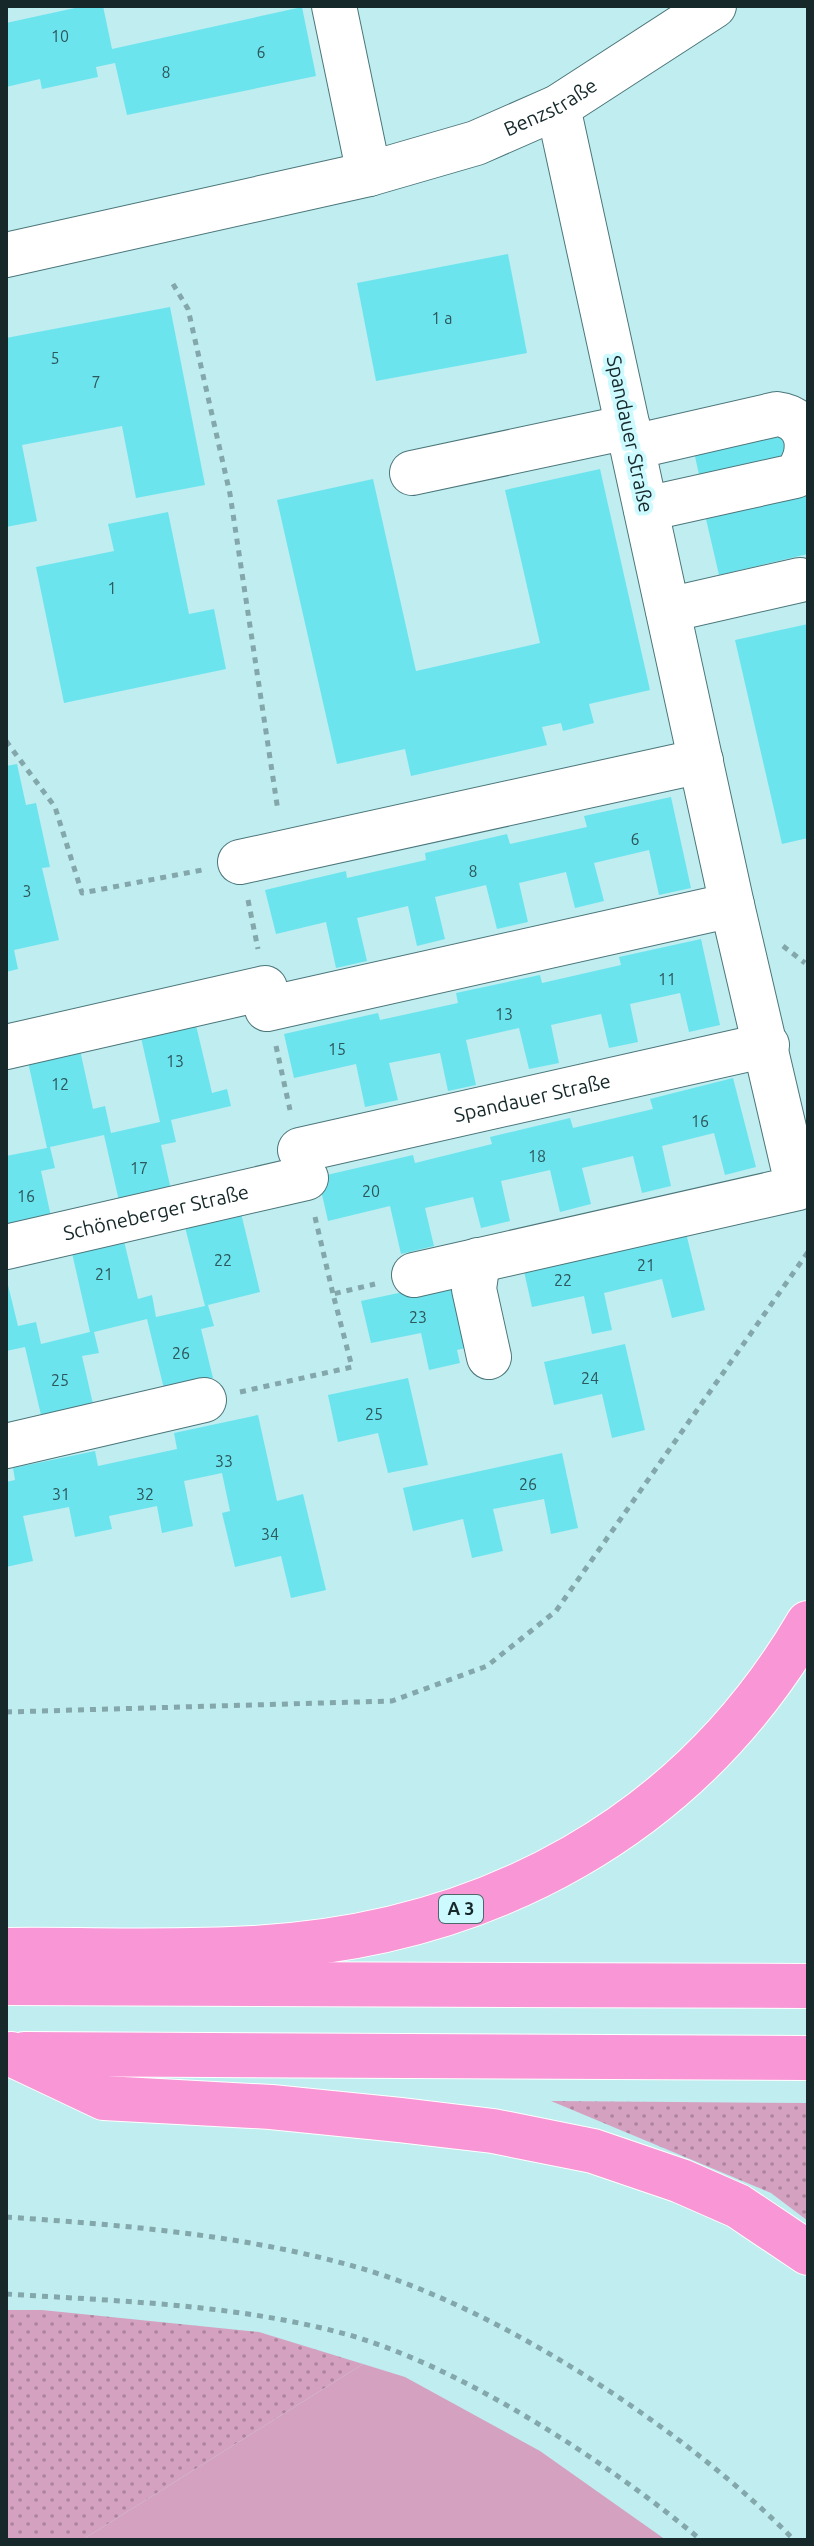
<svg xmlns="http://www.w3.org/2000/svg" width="814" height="2546" font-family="Ubuntu,sans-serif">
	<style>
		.grass { fill: url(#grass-dots) }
		.garden { fill: #d5a1c1 }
		.building { fill: #6ce4ee }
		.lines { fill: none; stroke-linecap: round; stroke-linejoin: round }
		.minor-casing { stroke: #4c767a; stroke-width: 46 }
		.highway-casing { stroke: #fff; stroke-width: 46 }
		.path { stroke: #83a7aa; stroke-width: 5; stroke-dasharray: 6 6; stroke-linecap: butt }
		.minor { stroke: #fff; stroke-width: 44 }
		.highway { stroke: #f996d6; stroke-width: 44 }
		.labels { text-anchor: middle; stroke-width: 8; stroke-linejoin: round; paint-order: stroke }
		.number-label { font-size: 16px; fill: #2c575b }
		.shield { fill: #ccfafe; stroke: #4d676a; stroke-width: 2 }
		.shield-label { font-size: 18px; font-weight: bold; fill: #16282a }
		.street-label { font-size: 20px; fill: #16282a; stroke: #ccfafe }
	</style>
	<defs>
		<pattern id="grass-dots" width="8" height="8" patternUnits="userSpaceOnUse" patternTransform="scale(2)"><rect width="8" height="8" fill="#d5a1c1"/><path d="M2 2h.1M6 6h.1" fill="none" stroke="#ac839d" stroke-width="1.8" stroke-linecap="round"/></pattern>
	</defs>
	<rect width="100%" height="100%" fill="#bfedf0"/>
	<!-- grass -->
	<g class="grass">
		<path d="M551,2101l257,2v118l-37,-28z"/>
		<path d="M6,2310h36l217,22 104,32 -281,176h-76z"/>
	</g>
	<!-- garden -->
	<path class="garden" d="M363,2364l42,13 135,74 126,89h-584z"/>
	<!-- building -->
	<g class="building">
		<path d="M84,6h19l9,43 190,-42 14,69 -189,39 -12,-52 -19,4 2,10 -56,12 -2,-10 -34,8v-64z"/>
		<path d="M508,254l19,99 -151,28 -19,-98z"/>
		<path d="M170,307l35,178 -69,13 -14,-72 -100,19 15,76 -31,6v-189z"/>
		<path d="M781,432l6,27 -87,20 -6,-27z"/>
		<path d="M600,469l50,221 -61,14 5,19 -31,8 -2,-8 -19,4 5,18 -136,31 -6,-27 -68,15 -60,-264 96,-21 43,192 124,-28 -35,-153z"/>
		<path d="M808,495v59l-89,21 -13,-56z"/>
		<path d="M168,512l21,102 25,-5 12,60 -162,34 -28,-136 78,-16 -6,-27z"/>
		<path d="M808,624v214l-26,6 -47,-204z"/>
		<path d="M17,764l9,41 10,-2 14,64 -8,1 17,72 -45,10 4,19 -12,3v-206z"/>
		<path d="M671,797l20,91 -32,7 -10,-45 -55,13 10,38 -29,7 -9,-36 -47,11 9,39 -31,7 -11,-44 -51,12 10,42 -28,7 -9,-40 -51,12 10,43 -31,7 -10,-46 -50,12 -11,-44 81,-19 1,7 79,-18 -1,-7 82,-19 3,10 77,-17 -3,-11z"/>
		<path d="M701,939l19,86 -31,7 -9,-39 -50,11 8,38 -29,6 -8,-34 -50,11 8,38 -30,6 -10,-41 -53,12 10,45 -28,6 -8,-38 -51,10 9,37 -33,7 -9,-43 -62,14 -10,-44 94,-21 2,7 78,-17 -2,-10 84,-18 2,8 79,-18 -2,-8z"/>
		<path d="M195,1021l17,72 15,-4 4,17 -60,14 5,22 -15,3 10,45 -52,11 -15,-66 -54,12 5,21 -14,3 11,50 -46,10v-75l41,-8 -19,-86 52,-12 13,59 12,-3 6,27 49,-11 -20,-89z"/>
		<path d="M733,1078l23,89 -31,8 -11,-42 -52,13 9,40 -29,7 -9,-37 -51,12 9,36 -31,8 -10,-42 -49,11 9,40 -29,7 -8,-31 -48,11 9,38 -33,8 -11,-48 -62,15 -10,-44 95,-22 2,8 77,-19 -2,-7 80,-19 3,10 80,-19 -3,-10z"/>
		<path d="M241,1213l19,79 -52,13 6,21 -13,3 12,49 -49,11 -17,-70 -53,13 5,21 -17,3 11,48 -52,11 -16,-68 -19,4v-74l12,49 18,-4 5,22 49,-12 -18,-79 52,-12 14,58 14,-4 4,22 49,-11 -20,-79z"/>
		<path d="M685,1229l20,81 -33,8 -10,-39 -58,14 8,37 -20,4 -8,-38 -52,11 -9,-40z"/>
		<path d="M464,1279l14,66 -21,5 3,13 -31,7 -8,-37 -50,10 -10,-42z"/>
		<path d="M625,1344l20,86 -33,8 -10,-44 -48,11 -10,-43z"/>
		<path d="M408,1378l20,87 -40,8 -10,-40 -40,9 -10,-47z"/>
		<path d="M258,1415l19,86 26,-7 23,96 -35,8 -10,-42 -46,11 -13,-54 8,-2 -8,-38 -38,8 9,45 -31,7 -5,-27 -48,10 3,13 -37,8 -6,-30 -46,9 10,45 -27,6v-85l9,-2 -2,-12 82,-17 3,15 79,-17 -3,-16z"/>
		<path d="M562,1453l16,75 -27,6 -7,-35 -51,10 10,42 -31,7 -9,-39 -50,12 -10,-43z"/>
	</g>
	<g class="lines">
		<!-- minor casing -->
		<g class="minor-casing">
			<g id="minor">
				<path d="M334,6l35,168"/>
				<path id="s1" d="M6,255l363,-81 107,-31 82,-36 156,-101"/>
				<path d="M633,447l144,-33c34,4 37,40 18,62l-149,33"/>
				<path d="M412,473l216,-46"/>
				<path d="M668,610l132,-30"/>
				<path d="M240,862l461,-101"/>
				<path d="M267,1009l465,-104"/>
				<path d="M6,1047l259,-59"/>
				<path id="s2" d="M300,1150l467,-105"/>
				<path id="s3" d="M6,1247l300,-69"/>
				<path d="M478,1260l-4,29 15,68"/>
				<path d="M414,1275l384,-87 -66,-283 -174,-798"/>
				<path d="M6,1446l198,-46"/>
			</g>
		</g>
		<!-- highway casing -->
		<g class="highway-casing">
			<g id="highway">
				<path d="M6,1950c82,-1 166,3 248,-2 233,-13 435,-121 554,-325"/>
				<path d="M6,1983l802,3"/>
				<path d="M11,2054l93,44 167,9 129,13 93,11 100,20 88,30 57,25 70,47"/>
				<path d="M24,2054l784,4"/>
			</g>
		</g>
		<!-- path -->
		<g class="path">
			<path d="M173,284l15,25 42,185 48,317"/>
			<path d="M6,741l49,66 27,86 120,-23"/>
			<path d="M248,900l10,49"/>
			<path d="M783,946l22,17"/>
			<path d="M276,1046l14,64"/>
			<path d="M315,1217l18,77"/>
			<path d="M240,1392l112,-25 -19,-73 42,-10"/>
			<path d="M6,1712l386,-11 95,-35 69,-55 252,-359"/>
			<path d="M6,2217c118,8 240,18 354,51 142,41 331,166 434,272"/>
			<path d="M6,2294c112,7 223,10 332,38 117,30 270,130 363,208"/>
		</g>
		<!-- minor -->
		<use href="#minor" class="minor"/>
		<!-- highway -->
		<use href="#highway" class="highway"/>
	</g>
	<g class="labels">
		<!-- number labels -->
		<g class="number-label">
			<text x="60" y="42">10</text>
			<text x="261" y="58">6</text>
			<text x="166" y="78">8</text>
			<text x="442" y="324">1 a</text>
			<text x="55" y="364">5</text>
			<text x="96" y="388">7</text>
			<text x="112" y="594">1</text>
			<text x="635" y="845">6</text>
			<text x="473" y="877">8</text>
			<text x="27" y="897">3</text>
			<text x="667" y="985">11</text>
			<text x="504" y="1020">13</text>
			<text x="337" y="1055">15</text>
			<text x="175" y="1067">13</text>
			<text x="60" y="1090">12</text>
			<text x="700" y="1127">16</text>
			<text x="537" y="1162">18</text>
			<text x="139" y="1174">17</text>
			<text x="371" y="1197">20</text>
			<text x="26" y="1202">16</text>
			<text x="223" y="1266">22</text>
			<text x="646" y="1271">21</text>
			<text x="104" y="1280">21</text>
			<text x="563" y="1286">22</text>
			<text x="418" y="1323">23</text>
			<text x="181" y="1359">26</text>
			<text x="590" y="1384">24</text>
			<text x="60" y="1386">25</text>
			<text x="374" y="1420">25</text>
			<text x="224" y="1467">33</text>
			<text x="528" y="1490">26</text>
			<text x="61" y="1500">31</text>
			<text x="145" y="1500">32</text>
			<text x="270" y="1540">34</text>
		</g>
		<!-- shield labels -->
		<rect class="shield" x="439" y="1895" width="44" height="28" rx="6"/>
		<g class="shield-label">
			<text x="461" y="1915">A 3</text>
		</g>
		<!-- street labels -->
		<g class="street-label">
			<text dy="7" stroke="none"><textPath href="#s1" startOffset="566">Benzstraße</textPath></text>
			<text transform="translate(630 434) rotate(78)" y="7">Spandauer Straße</text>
			<text dy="7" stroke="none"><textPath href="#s2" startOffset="238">Spandauer Straße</textPath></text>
			<text dy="7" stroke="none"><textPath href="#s3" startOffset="154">Schöneberger Straße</textPath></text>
		</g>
	</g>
	<!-- border -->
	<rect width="814" height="2546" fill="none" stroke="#16282a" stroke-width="16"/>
</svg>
